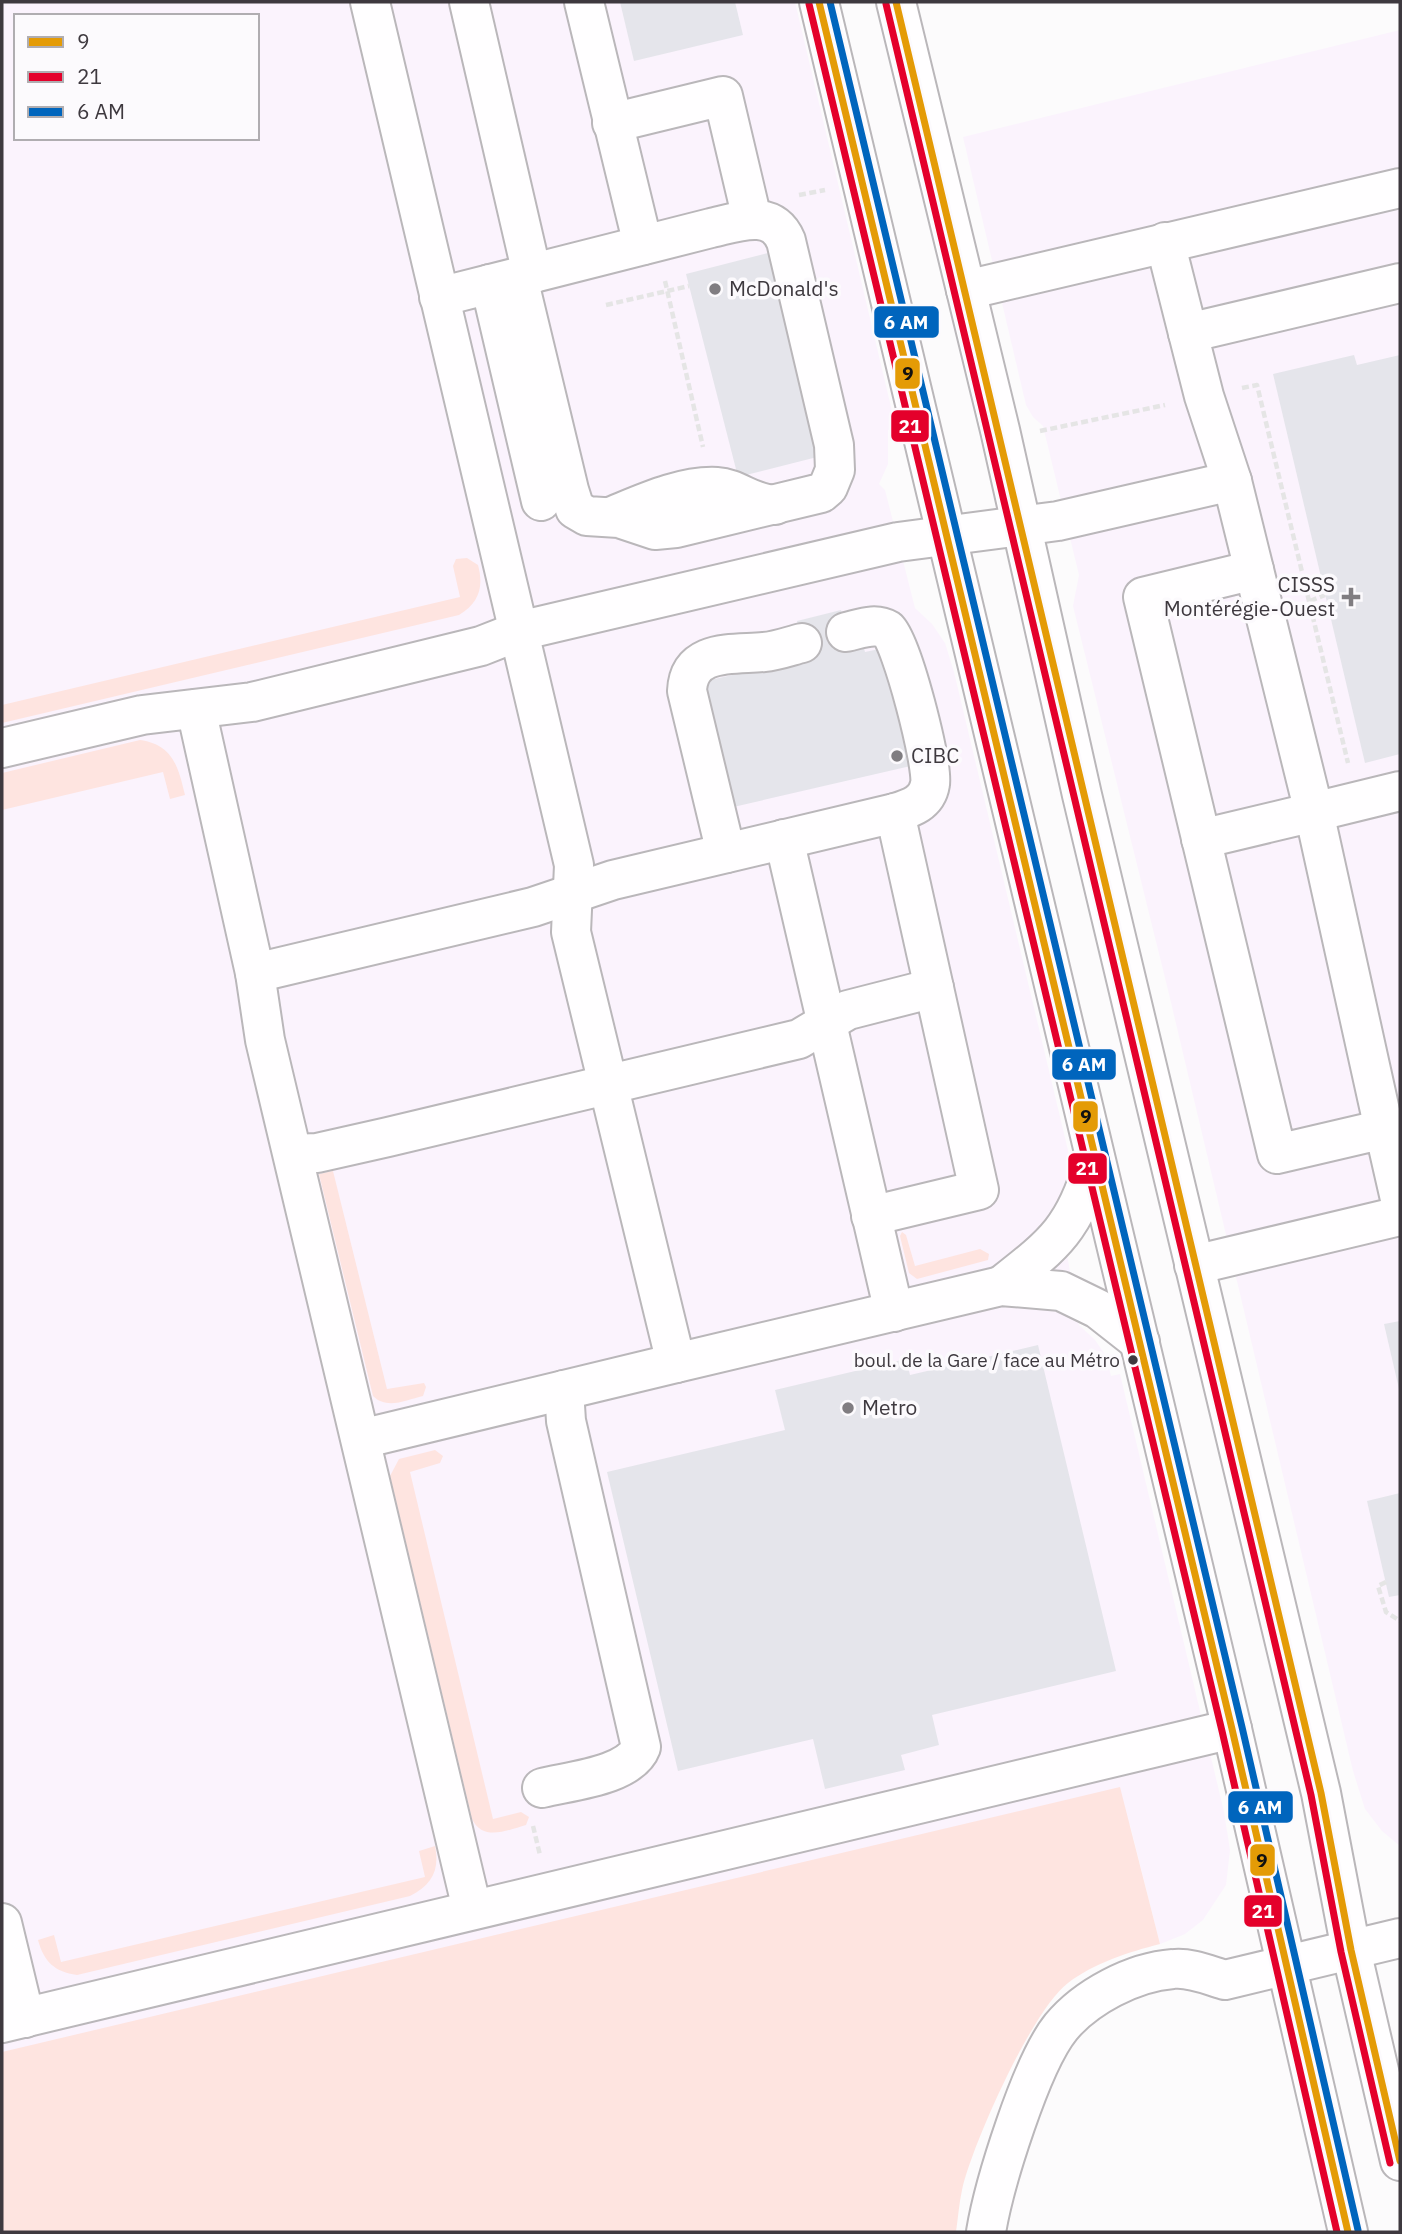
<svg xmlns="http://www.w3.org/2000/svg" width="1402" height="2234" font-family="'IBM Plex Sans',sans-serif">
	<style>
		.built { fill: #fbf3fd; fill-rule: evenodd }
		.green { fill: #fee4e0 }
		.building { fill: #e5e5eb }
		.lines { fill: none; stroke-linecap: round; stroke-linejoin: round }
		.minor-casing { stroke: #bab7ba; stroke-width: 42 }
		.major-casing { stroke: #bab7ba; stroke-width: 42 }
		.path { stroke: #e5e5e5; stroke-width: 4.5; stroke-dasharray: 7 3.5; stroke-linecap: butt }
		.minor { stroke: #fffeff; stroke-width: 38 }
		.major { stroke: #fffeff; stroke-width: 38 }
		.bus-1-casing { stroke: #fcfafd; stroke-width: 12 }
		.bus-2-casing { stroke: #fcfafd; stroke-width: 12 }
		.bus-3-casing { stroke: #fcfafd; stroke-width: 12 }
		.bus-1 { stroke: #e49b06; stroke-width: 7 }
		.bus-2 { stroke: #e4002b; stroke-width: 7 }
		.bus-3 { stroke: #0065bd; stroke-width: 7 }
		.poi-dot { fill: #807d81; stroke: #fcfafd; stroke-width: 2.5 }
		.bus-dot { fill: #3e393f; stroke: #fcfafd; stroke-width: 2.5 }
		.labels { text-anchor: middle; stroke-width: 7; stroke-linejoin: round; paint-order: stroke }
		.bus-label { font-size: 19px; fill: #3e393f; stroke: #fcfafd; text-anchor: end }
		.poi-label { font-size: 21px; fill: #3e393f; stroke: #fcfafd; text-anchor: start }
		.line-badge { stroke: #fcfafd; stroke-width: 2.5 }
		.badge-label { font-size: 19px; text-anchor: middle; font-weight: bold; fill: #fff }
		.pale-badge-label { font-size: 19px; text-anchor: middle; font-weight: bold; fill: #111 }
	</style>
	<rect width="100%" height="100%" fill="#fcfbfc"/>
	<!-- built -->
	<g class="built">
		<path d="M2,2h793l101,426 -8,2v34l-9,20 6,6 30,118 17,16 13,19 9,29 117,491 -5,37 1,54 12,71 16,15 11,16 5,20 9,-2 104,438 6,38 -4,35 -23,35 -18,14 -25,10 -30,-119 -1128,243zM16,16h241v122h-241z"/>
		<path d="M1400,30v1816l-18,-15 -17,-22 -12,-38 -184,-777 -96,-388 6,-31 -36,-149 -10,-9 -7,-12 -63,-268z"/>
	</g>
	<!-- green -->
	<g class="green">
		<path d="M467,558l11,7c6,22 1,38 -19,50l-457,108v-18l458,-108 -7,-31 3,-7z"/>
		<path d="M140,740c33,5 38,26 45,55l-15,4 -7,-27 -161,38v-37z"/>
		<path d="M333,1171l54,218 37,-6 2,4 -3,9c-17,4 -36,14 -50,0l-54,-222z"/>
		<path d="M902,1232l4,3 9,31 65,-17 9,5 -1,6 -71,19 -8,-6 -9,-37z"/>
		<path d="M435,1450l8,6 -3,7 -30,9 83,347 28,-7 8,5 -3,8c-18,5 -43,17 -54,-6l-82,-343 9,-17z"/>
		<path d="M1120,1787l40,157c-31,8 -66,19 -92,39 -36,27 -96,162 -106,207 -3,14 -4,28 -6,42h-954v-180z"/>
		<path d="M435,1846c5,24 -3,39 -25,50l-333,79c-22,-3 -33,-13 -39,-35l16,-5 7,27 364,-85 -6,-26z"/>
	</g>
	<!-- building -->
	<g class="building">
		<path d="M620,2h115l8,33 -109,26z"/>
		<path d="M776,251l53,203 -91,23 -52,-203z"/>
		<path d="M1354,355l3,10 43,-10v399l-35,9 -92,-389z"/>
		<path d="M841,610l9,38 13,-3 2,7 24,-5 26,118 -186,43 -28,-126 104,-23 -8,-38z"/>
		<path d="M1400,1321v68h-1l-15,-65z"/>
		<path d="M1038,1345l78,326 -184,44 7,30 -38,10 4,15 -80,19 -12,-50 -135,32 -71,-299 178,-42 -10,-40 131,-31 4,16z"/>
		<path d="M1400,1493v102l-11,2 -22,-96z"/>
	</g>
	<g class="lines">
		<!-- minor casing -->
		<g class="minor-casing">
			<g id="minor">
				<path d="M469,2l63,272"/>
				<path d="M584,2l59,243"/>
				<path d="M612,123l111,-27 29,123"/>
				<path d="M1165,242l23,91"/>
				<path d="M1400,283l-212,50 16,63 28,85 82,331 86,-21"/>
				<path d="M490,284l51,217"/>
				<path d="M966,290l434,-102"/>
				<path d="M439,297l272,-69c27,-6 61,-20 75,13l48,204 1,25 -7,17 -7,6 -145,35 -21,2 -36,-12 -32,-2 -12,-7 -6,-19 -51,-212"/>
				<path d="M610,517c32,-13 72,-32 107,-30 20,1 34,17 58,18"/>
				<path d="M1254,570l-111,27 134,557 107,-25 16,70"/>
				<path d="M846,632c14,-3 29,-10 42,-2 13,9 46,137 42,154 -3,19 -19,24 -35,29"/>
				<path d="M196,709l59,264 10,67 207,869"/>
				<path d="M2,748l140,-33 110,-13 229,-56 38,-15 379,-89 160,-21 174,-40"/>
				<path d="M784,839l110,473"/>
				<path d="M1201,839l113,-27 70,317"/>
				<path d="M726,853l-39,-162c2,-43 46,-36 77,-39 13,-1 26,-6 38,-9"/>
				<path d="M255,973l278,-66 80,-27 282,-67 84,377 -108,26"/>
				<path d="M293,1154l24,-1 71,-16 411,-98 49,-29 86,-22"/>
				<path d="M1194,1265l206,-49"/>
				<path d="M1001,1286c56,-44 72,-56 94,-126"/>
				<path d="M676,1363l325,-77 60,5 37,18 42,33"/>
				<path d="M361,1439l315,-76 -105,-431 3,-67 -204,-863"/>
				<path d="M542,1788c28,-7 88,-12 99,-41l-75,-326 -2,-31"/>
				<path d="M2,1923l23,95"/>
				<path d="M2,2023l1230,-294"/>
				<path d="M986,2232c8,-48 45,-168 75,-205 25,-30 72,-55 112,-58 17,-2 35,6 52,11l175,-42"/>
			</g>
		</g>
		<!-- major casing -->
		<g class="major-casing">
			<g id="major">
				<path d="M819,2l413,1727 116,503"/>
				<path d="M896,2l104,428 82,365 239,998 30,157 49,211"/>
			</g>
		</g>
		<!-- path -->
		<g class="path">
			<path d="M799,195l26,-5"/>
			<path d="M665,281l38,166"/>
			<path d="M606,305l83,-19"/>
			<path d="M1242,388l15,-3 91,378"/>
			<path d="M1040,431l125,-26"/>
			<path d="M1310,601l15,-6"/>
			<path d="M1386,1582l-8,4 8,26 14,9"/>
			<path d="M533,1826l7,29"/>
		</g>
		<!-- minor -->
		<use href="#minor" class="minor"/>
		<!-- major -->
		<use href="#major" class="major"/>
		<!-- bus-1 casing -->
		<g class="bus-1-casing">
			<g id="bus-1">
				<path d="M819,2l413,1727 116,503"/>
				<path d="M896,2l425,1791 30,157 49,211"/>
			</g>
		</g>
		<!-- bus-2 casing -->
		<g class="bus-2-casing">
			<g id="bus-2">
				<path d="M809,4l413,1727 115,501"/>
				<path d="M886,4l425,1791 30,157 49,211"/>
			</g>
		</g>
		<!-- bus-3 casing -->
		<g class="bus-3-casing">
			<path id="bus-3" d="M830,2l412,1725 116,503"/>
		</g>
		<!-- bus-1 -->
		<use href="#bus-1" class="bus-1"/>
		<!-- bus-2 -->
		<use href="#bus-2" class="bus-2"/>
		<!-- bus-3 -->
		<use href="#bus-3" class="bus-3"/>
	</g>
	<!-- markers -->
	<g class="poi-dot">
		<circle cx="715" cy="289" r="7"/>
		<path d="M1347.5 586.5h7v7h7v7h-7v7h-7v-7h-7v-7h7z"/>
		<circle cx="897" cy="756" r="7"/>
		<circle cx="848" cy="1408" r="7"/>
	</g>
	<circle class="bus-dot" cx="1133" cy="1360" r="6"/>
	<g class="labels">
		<!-- bus labels -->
		<g class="bus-label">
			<text x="1120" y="1367">boul. de la Gare / face au Métro</text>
		</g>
		<!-- poi labels -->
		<g class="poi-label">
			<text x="729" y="296">McDonald's</text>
			<text x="1335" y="592" text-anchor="end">CISSS<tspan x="1335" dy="24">Montérégie-Ouest</tspan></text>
			<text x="911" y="763">CIBC</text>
			<text x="862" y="1415">Metro</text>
		</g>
	</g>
	<g class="line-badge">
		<rect x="873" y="305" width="67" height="34" rx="7" fill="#0065bd"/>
		<rect x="894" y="357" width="27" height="33" rx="7" fill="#e49b06"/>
		<rect x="890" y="409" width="40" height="34" rx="7" fill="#e4002b"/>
		<rect x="1051" y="1048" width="66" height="33" rx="7" fill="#0065bd"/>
		<rect x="1072" y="1100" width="27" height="33" rx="7" fill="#e49b06"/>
		<rect x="1067" y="1152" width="41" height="33" rx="7" fill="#e4002b"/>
		<rect x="1227" y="1790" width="67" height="34" rx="7" fill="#0065bd"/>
		<rect x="1249" y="1843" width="27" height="34" rx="7" fill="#e49b06"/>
		<rect x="1243" y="1894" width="40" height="34" rx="7" fill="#e4002b"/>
	</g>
	<g class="badge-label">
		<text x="906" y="329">6 AM</text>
		<text x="910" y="433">21</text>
		<text x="1084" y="1071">6 AM</text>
		<text x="1087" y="1175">21</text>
		<text x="1260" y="1814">6 AM</text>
		<text x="1263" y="1918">21</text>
	</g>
	<g class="pale-badge-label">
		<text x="908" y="380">9</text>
		<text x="1086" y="1123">9</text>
		<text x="1262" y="1867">9</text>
	</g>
	<!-- border -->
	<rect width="1402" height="2234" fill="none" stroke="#3e393f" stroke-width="7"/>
	<!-- legend -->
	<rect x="14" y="14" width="245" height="126" fill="#fcfafd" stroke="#b0adb1" stroke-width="2"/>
	<rect x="28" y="37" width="35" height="10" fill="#e49b06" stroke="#b0adb1" stroke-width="2"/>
	<text x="77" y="49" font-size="21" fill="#3e393f">9</text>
	<rect x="28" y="72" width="35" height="10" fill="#e4002b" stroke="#b0adb1" stroke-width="2"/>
	<text x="77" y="84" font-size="21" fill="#3e393f">21</text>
	<rect x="28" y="107" width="35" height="10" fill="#0065bd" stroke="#b0adb1" stroke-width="2"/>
	<text x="77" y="119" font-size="21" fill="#3e393f">6 AM</text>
</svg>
